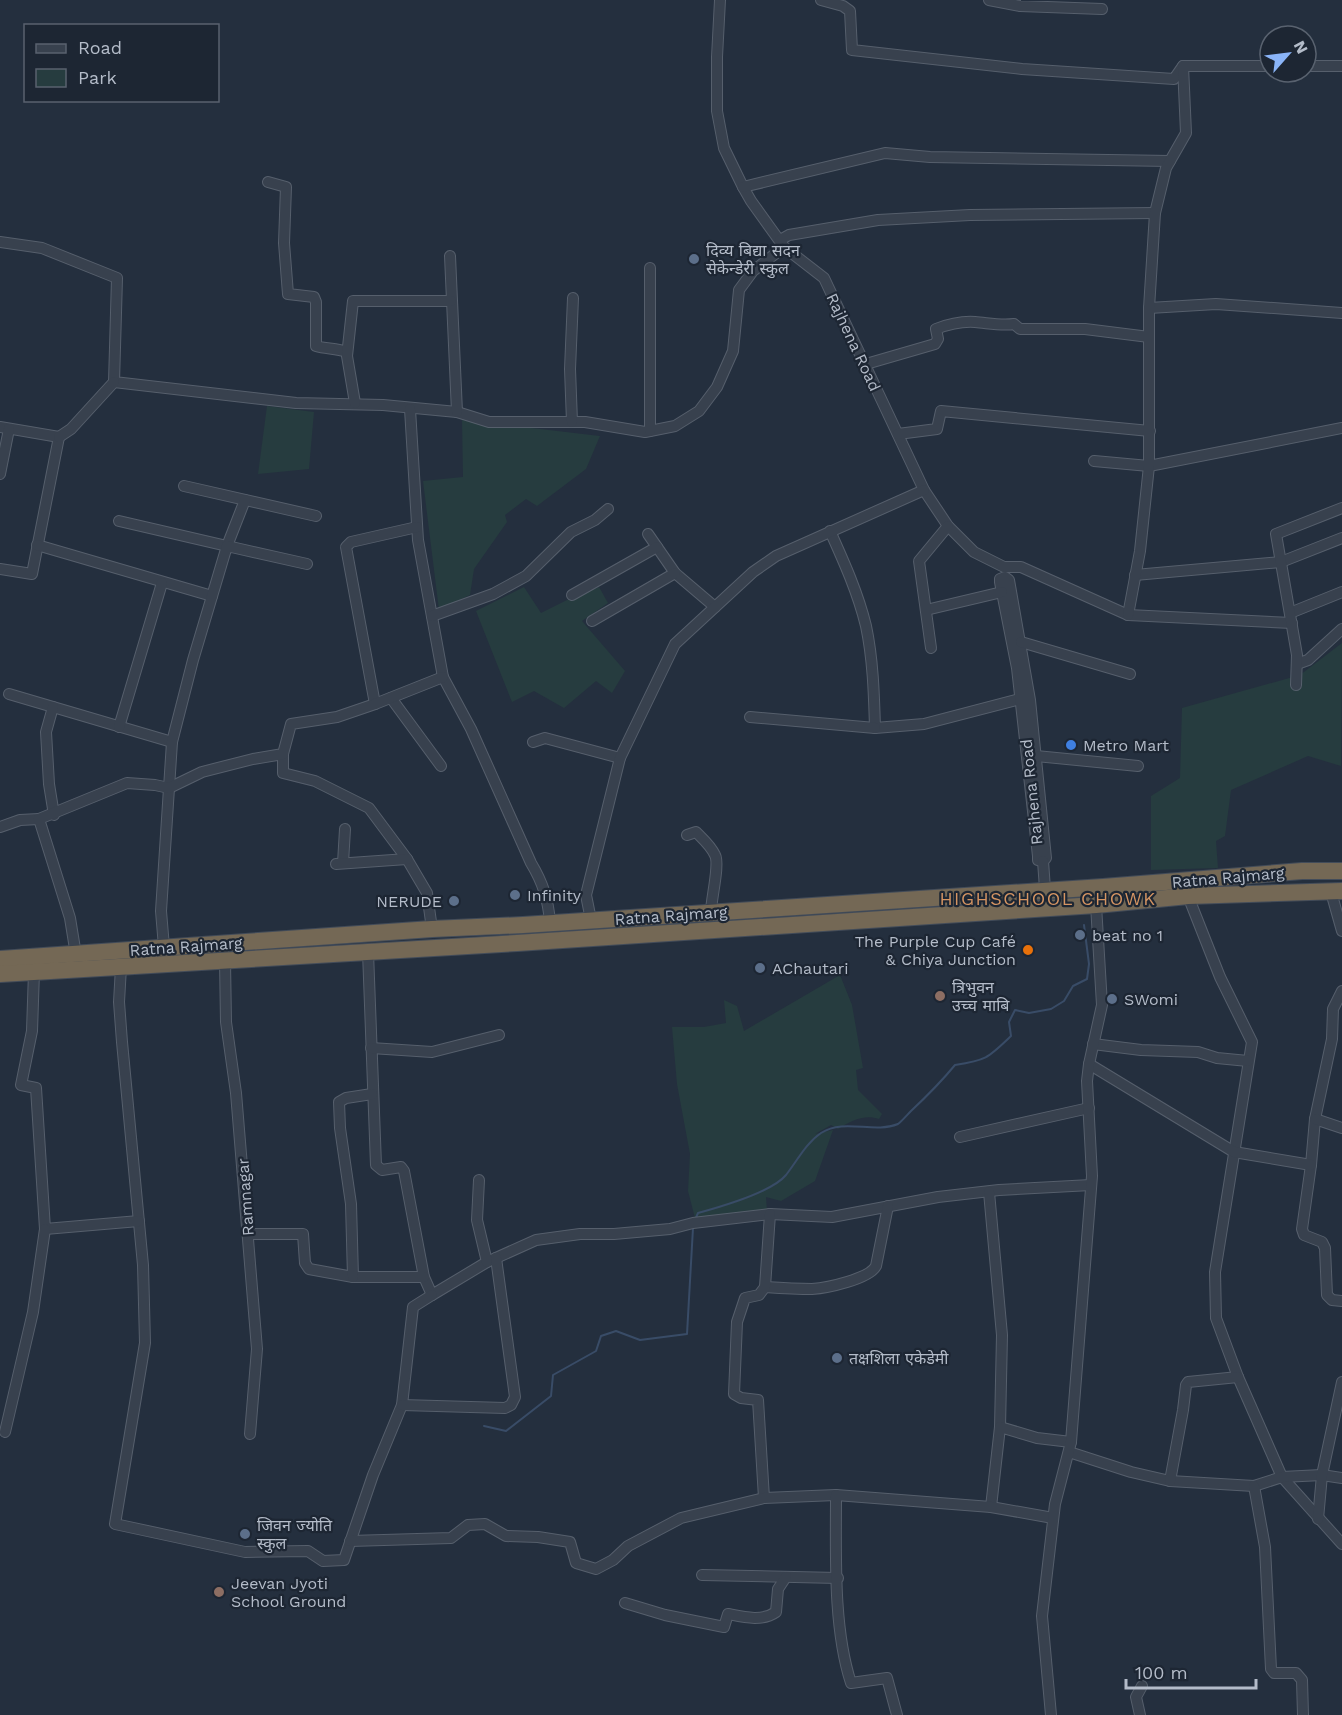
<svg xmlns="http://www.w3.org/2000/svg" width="1342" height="1715" font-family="'Work Sans','Noto Sans Devanagari',sans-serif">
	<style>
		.green { fill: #263c3f }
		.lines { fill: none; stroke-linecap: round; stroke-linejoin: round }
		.stream { stroke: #394c67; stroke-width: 2 }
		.minor-casing { stroke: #565f6c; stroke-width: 12 }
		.highway-casing { stroke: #434c59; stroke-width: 18 }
		.minor { stroke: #38414e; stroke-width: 10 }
		.highway { stroke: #746855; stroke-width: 16 }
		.service-dot { fill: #5c6f8a; stroke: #1d2633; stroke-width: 2 }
		.shop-dot { fill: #3f7fe0; stroke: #1d2633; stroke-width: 2 }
		.food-dot { fill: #e8710a; stroke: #1d2633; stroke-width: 2 }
		.education-dot { fill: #8d6e63; stroke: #1d2633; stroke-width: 2 }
		.labels { text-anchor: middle; stroke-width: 4.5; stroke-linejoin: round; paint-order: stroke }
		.poi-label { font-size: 16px; fill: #b4bcc9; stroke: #1d2633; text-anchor: start }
		.street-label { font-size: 16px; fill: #b4bcc9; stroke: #1d2633 }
		.neighbourhood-label { font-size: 18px; letter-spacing: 1.5px; fill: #d59563; stroke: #1d2633 }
	</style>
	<rect width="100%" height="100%" fill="#242f3e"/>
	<!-- green -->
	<g class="green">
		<path d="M267,406l47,6 -5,57 -51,5z"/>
		<path d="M462,420l138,16 -14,33 -49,37 -11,-7 -21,16 2,7 -33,47 -4,26 -31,15 -16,-129 40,-4z"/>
		<path d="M524,587l17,26 26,-13 32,-13 9,16 -26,18 43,50 -13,22 -16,-12 -32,27 -30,-17 -22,11 -36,-91z"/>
		<path d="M1342,643l-1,123 -33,-10 -77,34 -6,46 -9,5 2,27 -67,2v-74l29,-18 2,-70 118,-33z"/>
		<path d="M840,975l12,30 11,63 -7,2 2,20 24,24 -3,5c-15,-5 -28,2 -41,10l-7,-4 -16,9 18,-4 -18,51 -34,20 -15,-4 1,14 -71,11 -8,-31 2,-37 -13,-70 -5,-57h32l22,-4 -2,-23 13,6 7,25z"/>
	</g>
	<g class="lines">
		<!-- stream -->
		<g class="stream">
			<path d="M695,1220l3,-7c22,-6 74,-21 88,-38 11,-14 20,-32 35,-42 24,-15 52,1 77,-9 4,-3 9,-9 13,-13 16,-15 30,-29 44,-46 32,-5 33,-7 56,-29l-2,-14 6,-12 14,3 22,-4 13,-8 9,-15 14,-7 2,-15 -5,-39"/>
			<path d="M484,1426l22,5 45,-35 2,-21 43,-24 5,-15 15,-5 24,9 47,-6 6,-106"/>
		</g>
		<!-- minor casing -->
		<g class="minor-casing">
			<g id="minor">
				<path d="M720,0l-3,57v54l7,37 19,39 8,14 33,46 40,31 100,212 24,36 26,26 30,15h17l107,48 164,8"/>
				<path d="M821,0l22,6 7,5 2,39 170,19 152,10 9,-13"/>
				<path d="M989,0l31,6 82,3"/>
				<path d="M1306,66h36"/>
				<path d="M268,182l18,5 -2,56 4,51 26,3 2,5v44c10,3 21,2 31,6"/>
				<path d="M743,187l142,-34 45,4 240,4"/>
				<path d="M780,240l9,-5 89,-15 92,-5 185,-2"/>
				<path d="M0,242l42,6 75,30 -3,104 182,21 87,2 74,7 32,10h96l60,10 30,-6 24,-15 18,-24 16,-36 6,-61 14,-19 31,-24"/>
				<path d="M450,256l7,156"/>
				<path d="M1149,308l67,-4 126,9"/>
				<path d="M866,364l69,-20 3,-5 -2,-10c13,-5 25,-8 39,-7 13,1 26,4 39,2l6,5h65l64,8"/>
				<path d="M355,403l-8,-47 6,-55h98"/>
				<path d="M410,409l8,131 25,137 28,52 60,134c12,20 17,36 19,59"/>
				<path d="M572,422l-2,-53 3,-71"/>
				<path d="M0,427l59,10 -27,137 -32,-5"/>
				<path d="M650,431v-163"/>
				<path d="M898,434l39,-5 4,-18 209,20"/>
				<path d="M59,437l12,-8 43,-47"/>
				<path d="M1094,461l55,5 193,-38"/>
				<path d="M0,474l9,-45"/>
				<path d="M184,486l132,30"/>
				<path d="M119,521l108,25 18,-46"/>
				<path d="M830,531c14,31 28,62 36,95 7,33 8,68 9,102l49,-4 96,-25"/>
				<path d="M648,534l27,39 40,34"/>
				<path d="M37,545l175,51"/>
				<path d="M1135,575l146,-13 61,-24"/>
				<path d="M1005,577l4,3 21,120 16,158 -3,3 -5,-1v-4l-21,-188 -17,-86v-3z"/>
				<path d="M572,595l85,-48"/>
				<path d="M926,610l76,-18"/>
				<path d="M1290,613l52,-21"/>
				<path d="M1128,615l12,-64 9,-85v-158l6,-95 11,-45 20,-35 -3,-67h87"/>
				<path d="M432,616l61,-22 33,-18 45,-44 24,-12 13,-11"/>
				<path d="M592,621l83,-48"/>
				<path d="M1021,642l109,32"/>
				<path d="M931,648l-12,-87 29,-35"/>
				<path d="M1297,664l11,-4 34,-31"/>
				<path d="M1296,685l1,-30 -21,-121 66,-26"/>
				<path d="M9,694l163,48"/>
				<path d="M391,698l50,68"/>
				<path d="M375,704l-29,-157 5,-5 66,-15"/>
				<path d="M53,707l-7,25 3,52 5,31"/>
				<path d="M750,717l125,11"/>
				<path d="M119,727l43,-144"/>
				<path d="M533,742l12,-4 75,20"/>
				<path d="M283,754v19l32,8 54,27 38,51 20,34 5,36"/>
				<path d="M1036,756l102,10"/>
				<path d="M0,827l20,-7 19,-1"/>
				<path d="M687,835l9,-3c7,7 15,14 19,23 5,9 -4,44 -4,57"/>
				<path d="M1043,861l2,28"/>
				<path d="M343,863l2,-34"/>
				<path d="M336,864l71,-5"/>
				<path d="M1331,892l11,39"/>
				<path d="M1188,896l32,81 32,65 -37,230 1,46 22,59 44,100 60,67"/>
				<path d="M591,920l-5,-25 34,-137 55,-114 78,-72 23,-16 148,-66"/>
				<path d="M164,947l-3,-36 11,-169 21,-82 34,-114 80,18"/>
				<path d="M368,952l8,213 6,5 19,-3 3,4 20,106 8,18 55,-33 49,-22 44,-6h34l56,-5 23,-6 77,-9 62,3 106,-20 61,-7 92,-5"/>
				<path d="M76,955l-6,-37 -31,-99 88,-36 28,2 14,3 33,-16 51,-13 30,-5 8,-30 46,-7 38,-13 68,-27"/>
				<path d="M225,961l1,61 10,71 21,256 -7,85"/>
				<path d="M121,967l-2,35 3,40 21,223 2,78 -30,181 130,28 63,-1 15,10 21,-1 29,-85 29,-70 11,-98 19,-12"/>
				<path d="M34,972l-2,59 -11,54 15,3 9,141 94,-8"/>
				<path d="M1342,991l-9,18 -1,30 -17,80 -4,46 -9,64 2,6 18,7 3,6 2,47 5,5 10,1"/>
				<path d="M1093,1044l48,6 57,2 19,6 31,3"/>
				<path d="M371,1048l61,4 67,-17"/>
				<path d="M1089,1064l145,88 77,13"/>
				<path d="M1315,1119l27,9"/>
				<path d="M960,1137l129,-29"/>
				<path d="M479,1180l-2,40 10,42"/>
				<path d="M989,1192l13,143 -2,92"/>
				<path d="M248,1234h55l2,29 4,6 44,8h71"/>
				<path d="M353,1277l-2,-73 -11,-76 -1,-26 7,-4 26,-4"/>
				<path d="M765,1287c15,1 31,2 47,2 15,-1 57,-10 64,-23l12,-60"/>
				<path d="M402,1405l103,3 6,-3 4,-8 -19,-139"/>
				<path d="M5,1432l28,-120 12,-83"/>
				<path d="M1069,1452l62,20 39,9 84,5 28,-9 40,-2 20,3"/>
				<path d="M1170,1481l13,-71 3,-25 2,-3 50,-5"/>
				<path d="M1254,1486l11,61 6,122 3,4h22l6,7 1,35"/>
				<path d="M764,1498l-6,-98 -17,-2 -7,-4 3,-72 8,-24 14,-3 6,-8 5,-73"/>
				<path d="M991,1507l9,-80 37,11 34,4"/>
				<path d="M1318,1519l4,-44 20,-93"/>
				<path d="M350,1541l101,-3 17,-13 17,-1 21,12 32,1 32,5 6,21 20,6 17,-9 15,-14 53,-28 83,-20 72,-3"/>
				<path d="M702,1575l136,3"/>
				<path d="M625,1603l40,12 59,12 4,-13c15,3 34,8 48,-2l2,-23 8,-12"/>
				<path d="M897,1715l-10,-37 -36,5c-18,-55 -15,-129 -15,-188l155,12 62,11"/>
				<path d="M1051,1715l-9,-99 13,-112 16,-62 21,-266 -5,-95 2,-17 13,-59 -6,-100"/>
				<path d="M1140,1715l-4,-18 6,-11"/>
			</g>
		</g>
		<!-- highway casing -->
		<g class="highway-casing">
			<g id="highway">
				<path d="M0,959l432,-30 91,-4 580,-38 199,-16h40"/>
				<path d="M0,974l517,-31 579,-38 92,-9 154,-5"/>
			</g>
		</g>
		<!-- minor -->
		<use href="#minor" class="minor"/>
		<!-- highway -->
		<use href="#highway" class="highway"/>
	</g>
	<!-- markers -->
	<g class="service-dot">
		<circle cx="694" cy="259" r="6"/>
		<circle cx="515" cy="895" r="6"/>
		<circle cx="454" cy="901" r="6"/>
		<circle cx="1080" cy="935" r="6"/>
		<circle cx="760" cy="968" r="6"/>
		<circle cx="1112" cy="999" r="6"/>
		<circle cx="837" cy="1358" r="6"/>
		<circle cx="245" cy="1534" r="6"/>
	</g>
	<circle class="shop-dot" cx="1071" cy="745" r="6"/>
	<circle class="food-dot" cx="1028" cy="950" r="6"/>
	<g class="education-dot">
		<circle cx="940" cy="996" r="6"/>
		<circle cx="219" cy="1592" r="6"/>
	</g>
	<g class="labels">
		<!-- poi labels -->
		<g class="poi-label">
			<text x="706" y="256">दिव्य बिद्या सदन<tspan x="706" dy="18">सेकेन्डेरी स्कुल</tspan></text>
			<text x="1083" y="751">Metro Mart</text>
			<text x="527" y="901">Infinity</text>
			<text x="442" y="907" text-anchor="end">NERUDE</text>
			<text x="1092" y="941">beat no 1</text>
			<text x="1016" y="947" text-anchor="end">The Purple Cup Café<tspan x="1016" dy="18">&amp; Chiya Junction</tspan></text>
			<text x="772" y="974">AChautari</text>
			<text x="952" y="993">त्रिभुवन<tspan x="952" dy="18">उच्च माबि</tspan></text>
			<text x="1124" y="1005">SWomi</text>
			<text x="849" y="1364">तक्षशिला एकेडेमी</text>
			<text x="257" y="1531">जिवन ज्योति<tspan x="257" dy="18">स्कुल</tspan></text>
			<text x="231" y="1589">Jeevan Jyoti<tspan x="231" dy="18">School Ground</tspan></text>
		</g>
		<!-- street labels -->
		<g class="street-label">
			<text transform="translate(854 342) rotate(65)" y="6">Rajhena Road</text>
			<text transform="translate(1031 792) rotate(-96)" y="6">Rajhena Road</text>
			<text transform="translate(1228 877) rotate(-5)" y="6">Ratna Rajmarg</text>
			<text transform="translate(671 915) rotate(-4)" y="6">Ratna Rajmarg</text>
			<text transform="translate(186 946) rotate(-4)" y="6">Ratna Rajmarg</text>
			<text transform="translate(245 1197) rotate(-94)" y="6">Ramnagar</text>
		</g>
		<!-- neighbourhood labels -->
		<g class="neighbourhood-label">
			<text x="1048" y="905">HIGHSCHOOL CHOWK</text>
		</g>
	</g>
	<!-- legend -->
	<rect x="24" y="24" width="195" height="78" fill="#1d2633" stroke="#59626f" stroke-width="1.5"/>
	<rect x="36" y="44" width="30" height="9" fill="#38414e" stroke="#59626f" stroke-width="1.5"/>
	<text x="78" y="54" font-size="18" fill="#b4bcc9">Road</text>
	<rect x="36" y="69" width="30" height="18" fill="#263c3f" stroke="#59626f" stroke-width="1.5"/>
	<text x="78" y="84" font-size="18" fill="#b4bcc9">Park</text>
	<!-- north arrow -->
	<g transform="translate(1288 54) rotate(62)"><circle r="28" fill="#1d2633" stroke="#59626f" stroke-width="1.5"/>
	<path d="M0-4.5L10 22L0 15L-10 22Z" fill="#8ab4f8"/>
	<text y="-9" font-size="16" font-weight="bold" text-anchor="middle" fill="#b4bcc9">N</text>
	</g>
	<!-- scale -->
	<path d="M1126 1679v9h130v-9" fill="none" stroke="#b4bcc9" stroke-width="3"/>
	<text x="1135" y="1679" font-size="18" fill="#b4bcc9" stroke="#1d2633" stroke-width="4.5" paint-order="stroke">100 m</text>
</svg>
